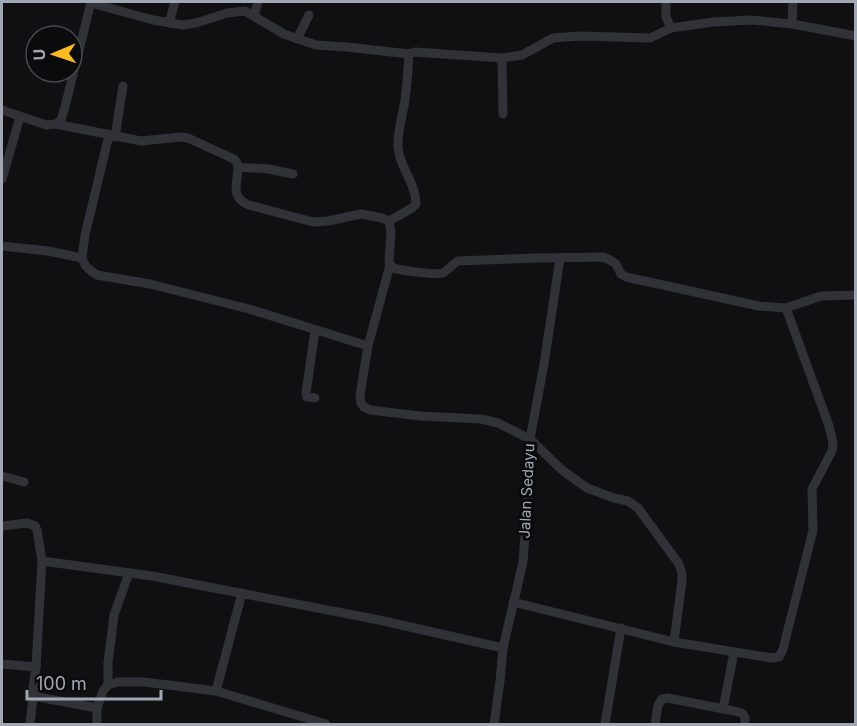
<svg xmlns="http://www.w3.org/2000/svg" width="857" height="726" font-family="Inter,sans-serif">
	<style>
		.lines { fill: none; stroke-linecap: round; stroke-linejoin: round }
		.minor { stroke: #313237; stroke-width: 9 }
		.labels { text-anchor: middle; stroke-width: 6; stroke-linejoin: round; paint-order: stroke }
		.street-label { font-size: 15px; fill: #a1a6b3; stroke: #0b0b0d }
	</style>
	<rect width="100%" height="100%" fill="#101012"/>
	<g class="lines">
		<!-- minor -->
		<g class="minor">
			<path d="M666,2v15l5,11"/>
			<path d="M91,3l62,17 30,5 13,-2 31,-10 18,-2 39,23 32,11 31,2 62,7 6,-2 87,6 20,-3 31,-17 27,-2 70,2 21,-10 42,-6 38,-2 41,4 64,12"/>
			<path d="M254,16l4,-14"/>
			<path d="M169,23l6,-21"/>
			<path d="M792,24l1,-22"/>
			<path d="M297,39l12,-24"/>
			<path d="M502,58l1,56"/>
			<path d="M2,110l44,15 10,-1 85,17 39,-4 8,1 46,21 3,4 1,4c0,16 -9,30 11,38l64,17 15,-1 33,-7 21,4 7,3 2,11 -2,29 1,4 -22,81 -8,49 1,8 3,4 6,3 50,6 61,3 17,4 32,16 32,31 25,18 27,10 14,3 10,7 41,56 3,10v7l-8,61"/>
			<path d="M56,124l5,-4 4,-13 26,-105"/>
			<path d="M109,135l-24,100 -3,23 3,7 5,5 7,5 53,9 99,25 119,37"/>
			<path d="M115,137l8,-51"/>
			<path d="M238,167l31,2 24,5"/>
			<path d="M2,179l18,-62"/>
			<path d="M389,221l23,-13 4,-4c0,-21 -17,-37 -18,-57 -1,-16 5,-32 7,-47 2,-15 3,-31 4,-46"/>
			<path d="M2,246l46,5 34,7"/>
			<path d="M390,265c1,1 3,2 4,3 7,3 43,7 49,5 5,-3 10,-9 15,-12l79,-3 66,-1 7,3 6,4 5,10 5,3 133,29 27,2 35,-12 35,-1"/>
			<path d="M315,330l-9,63 1,4 8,1"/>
			<path d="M2,476l22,6"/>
			<path d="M2,526l25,-3 8,3 2,4 5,31 -6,106 -3,20 2,6 3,4 59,11"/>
			<path d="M42,561l110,15 227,44 124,28"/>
			<path d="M513,602l161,40 98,16 7,-1 4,-8 30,-119 -1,-41 20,-38 1,-8 -4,-17 -43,-118"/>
			<path d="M2,664l34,3"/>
			<path d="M108,685v-22l6,-48 15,-42"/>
			<path d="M216,691l26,-98"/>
			<path d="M723,709l11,-57"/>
			<path d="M30,724l4,-34"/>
			<path d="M97,724v-16l6,-17 5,-6 10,-3h26l72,9 110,33"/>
			<path d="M494,724l6,-43 3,-33 20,-86 7,-95v-28l14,-75 16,-106"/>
			<path d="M605,724l16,-96"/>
			<path d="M655,724l3,-19 4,-6 6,-1 71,14 4,2 2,4v6"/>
		</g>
	</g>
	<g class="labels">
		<!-- street labels -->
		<g class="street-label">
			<text transform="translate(527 491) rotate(-87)" y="5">Jalan Sedayu</text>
		</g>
	</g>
	<!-- border -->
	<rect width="857" height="726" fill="none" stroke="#a1a6b3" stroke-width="6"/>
	<!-- north arrow -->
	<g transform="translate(54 54) rotate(268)"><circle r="28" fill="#0b0b0d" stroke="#47494f" stroke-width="1.5"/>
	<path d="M0-4.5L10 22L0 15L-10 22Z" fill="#faba20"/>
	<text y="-9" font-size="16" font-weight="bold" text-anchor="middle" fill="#a1a6b3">U</text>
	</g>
	<!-- scale -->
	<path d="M27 690v9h134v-9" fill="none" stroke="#a1a6b3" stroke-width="3"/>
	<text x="36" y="690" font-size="18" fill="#a1a6b3" stroke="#0b0b0d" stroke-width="4.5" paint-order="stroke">100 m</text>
</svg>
